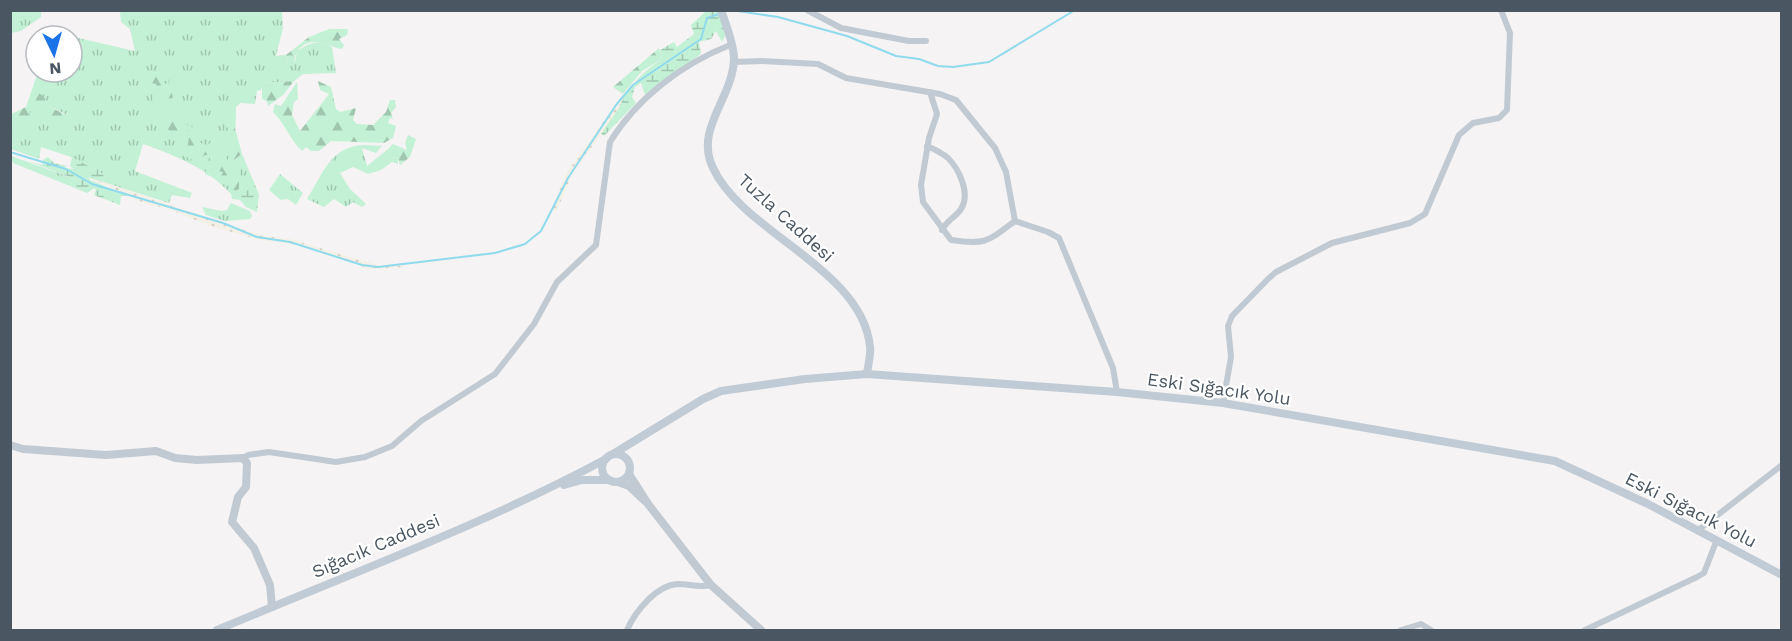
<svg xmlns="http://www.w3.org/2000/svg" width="1792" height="641" font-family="'Work Sans',sans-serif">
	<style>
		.grass { fill: url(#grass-tufts) }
		.forest { fill: url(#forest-firs) }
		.wetland { fill: url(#wetland-marsh) }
		.sand { fill: url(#sand-dots) }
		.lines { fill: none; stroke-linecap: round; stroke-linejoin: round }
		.stream { stroke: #90daee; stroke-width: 2 }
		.minor { stroke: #c1cad2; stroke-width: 6 }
		.tertiary { stroke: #c1cad2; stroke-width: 8 }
		.secondary { stroke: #c1cbd6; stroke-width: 8 }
		.labels { text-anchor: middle; stroke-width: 4.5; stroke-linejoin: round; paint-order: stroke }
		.street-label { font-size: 18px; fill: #4a5661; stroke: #fff }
	</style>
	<defs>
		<pattern id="grass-tufts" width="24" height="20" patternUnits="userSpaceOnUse" patternTransform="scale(1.5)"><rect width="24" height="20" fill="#c3f1d5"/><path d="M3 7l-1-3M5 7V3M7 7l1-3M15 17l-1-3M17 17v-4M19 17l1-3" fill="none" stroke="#a0c6b0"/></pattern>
		<pattern id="forest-firs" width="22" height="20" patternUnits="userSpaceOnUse" patternTransform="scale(1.5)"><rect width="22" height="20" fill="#c3f1d5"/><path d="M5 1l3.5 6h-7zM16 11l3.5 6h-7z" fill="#a0c6b0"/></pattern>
		<pattern id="wetland-marsh" width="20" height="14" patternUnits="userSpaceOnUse" patternTransform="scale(1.5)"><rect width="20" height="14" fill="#c3f1d5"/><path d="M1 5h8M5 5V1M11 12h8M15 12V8" fill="none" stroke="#a0c6b0"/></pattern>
		<pattern id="sand-dots" width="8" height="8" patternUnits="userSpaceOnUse" patternTransform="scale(1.5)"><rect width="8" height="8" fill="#f5f0e5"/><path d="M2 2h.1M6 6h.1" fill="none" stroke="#d4d0c7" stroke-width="1.8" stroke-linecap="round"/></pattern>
	</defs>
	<rect width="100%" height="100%" fill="#f5f3f3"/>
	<!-- grass -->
	<g class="grass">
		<path d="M10,11h31v6l-20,14 -10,2z"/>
		<path d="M120,11h162l1,17 -7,28 10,-1 1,10 8,-3 2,-11c15,-9 19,-11 35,-4l4,26 -33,1 -9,7 -31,2 -2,7 -4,1 -2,13 -15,-1 -4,4 -2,53 8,-6 14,33c-9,4 -16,1 -25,7 -22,-25 -57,-39 -88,-50l-8,27 57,22 -2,5 -18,-3 -3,8 -66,-21 2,-7 -34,-18 -30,-10 -2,12 -28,-10v-3l10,-4 10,-35 37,8 -22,-10 -9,-13 4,-12 17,-8h14v-31l6,-3 57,13 -5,-22 -9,-7z"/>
		<path d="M366,145l16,1 -6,7 -14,-5 5,18 21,-17 3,8 7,1v6l-6,-2 -11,8 -13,4 -15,-7 -13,6 10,16 16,15 -4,3 -9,-5 -7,5 -12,-8 -10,8 -17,-8c17,-27 24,-54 59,-54z"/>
		<path d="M11,156l67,24 2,3h-8l-2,3 -57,-23z"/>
		<path d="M280,174l23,19 -7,12 -8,-6 -7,1 -12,-10z"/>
		<path d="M231,203l19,8 2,5 -2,3 -25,2 -19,-6 -4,-8 20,4 5,-1z"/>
	</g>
	<!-- forest -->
	<g class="forest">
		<path d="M329,29h19l-1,6 -8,4 5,6 -2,4c-16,-3 -33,-15 -45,3 -3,5 -1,9 -5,14l-5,-1 -1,-10 23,-18z"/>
		<path d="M659,48l3,11 -20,12 -19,23 -10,-7z"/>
		<path d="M38,72h20l-17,8v8l-3,4 7,6 1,7 22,11 -1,9 -4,4 -26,-8 -6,-13 -10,34 -10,4v-32l15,-7z"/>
		<path d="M178,72l4,9 -3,7 -8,1 2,9 -9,1 2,6 -13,-4 -1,-5 5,-5 -1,-7 -8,-2 2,-5 6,-2 5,8 8,1 1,-10z"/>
		<path d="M294,81l-11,14 -15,11 -1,-5 -5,-2v-16z"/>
		<path d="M318,81l13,6 5,22 4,3 16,-4 -3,12 4,4 16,1 13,-13 4,-12h5l1,7 -5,6 2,6 -3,-1 -2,5 8,3 -3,12 -9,5 -53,-2 -12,10h-8l-5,-4 -4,4c-12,-11 -16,-26 -29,-39l2,-8 6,2 16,-24 1,17 -4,3 -2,13 8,16 29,-37 -9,-4z"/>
		<path d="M231,101l5,6 -1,21 7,26 -8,6 -7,-21 4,-8 -5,-5z"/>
		<path d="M175,105l2,17 5,4 7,-1 6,4v4l-7,-3 -9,5c-18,-5 -26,-24 -4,-30z"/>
		<path d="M408,135l8,4 -6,18 -10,8 -2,-7 -7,-1 -3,-8 5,-5 14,6 -2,-7z"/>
		<path d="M189,138h7v3l11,4 3,-2c10,7 21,13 17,27l12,-1v20l-4,2 -4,-4v-6l-10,-4 2,-5 -9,-2 -4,6 -5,-2 5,-20 -21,6 -3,-5z"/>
	</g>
	<!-- wetland -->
	<g class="wetland">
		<path d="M706,11h12l8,23 -4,8 -6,-11 -5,8 -12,3 2,12 -56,41 -4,-12 -6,4 -3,10 4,6 -32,33 -3,-2c19,-30 30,-56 61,-75l-2,-9 14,-8 3,5 17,-13 -3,-9z"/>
		<path d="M48,157l6,6 13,3 -5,2 12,1 -4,-3 2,-9 33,18 -2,7 -15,-4 2,2 38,16h-7l-1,9 -26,-10 2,-5 -2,-2 -7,5 -17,-7 2,-3 7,-1 -1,-2 -50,-19 14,4 1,-5z"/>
		<path d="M256,187l3,8 -2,17 -11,-5 -6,-7 -8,-1 -1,-5 8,-5z"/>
	</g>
	<!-- sand -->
	<g class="sand">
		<path d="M629,86l-10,22 -47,67 -16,37 -5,-3 17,-38z"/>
		<path d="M87,177l177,59 26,3 90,27 23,-3 2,4 -35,2 -74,-25 -35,-4 -51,-14 -46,-19 -13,-1z"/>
	</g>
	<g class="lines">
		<!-- stream -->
		<g class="stream">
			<path d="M731,10l47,7 69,19 49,20 23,3 19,7 15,1 36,-5 86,-52"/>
			<path d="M10,152l56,17 26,15 131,39 34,14 33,5 72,23 16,2 117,-14 30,-9 16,-13 27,-53 48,-73 17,-20 68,-46 6,-21 12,-4"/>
		</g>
		<!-- minor -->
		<g class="minor">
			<path d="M807,10l34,18 68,13h17"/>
			<path d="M733,62l29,-1 56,3 28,14 94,16 16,6 39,48 11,24 9,49 33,11 11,6 54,130 4,24"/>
			<path d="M930,92l7,22 -8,24 -8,47 2,17 28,38c35,5 36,2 64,-19"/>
			<path d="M927,146c7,3 15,7 21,12 11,11 23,36 13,51 -6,9 -14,11 -19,21"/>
			<path d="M1223,403l8,-46 -3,-31 4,-10 36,-37 8,-7 56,-29 78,-20 15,-9 34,-79 14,-12 26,-5 8,-8 3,-77 -9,-23"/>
			<path d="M243,458l5,-3 21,-3 67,10 29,-5 27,-11 29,-25 74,-47 39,-50 23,-42 39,-37 14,-103c27,-44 72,-78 120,-97"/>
			<path d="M1697,531l85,-66"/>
			<path d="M627,630c8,-18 29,-45 51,-46 11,0 22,4 33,1"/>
			<path d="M1401,630l20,-6 10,6"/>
			<path d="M1585,630l112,-53 7,-4 12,-31"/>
		</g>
		<!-- tertiary -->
		<g class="tertiary">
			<path d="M10,445l13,4 83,6 50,-4 19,7 22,2 46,-2 4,5 -1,24 -8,10 -6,25 22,26 16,37 2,22"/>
			<path d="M629,474l19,30 63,81 50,45"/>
			<path d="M618,482l11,4 16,15"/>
		</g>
		<!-- secondary -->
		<g class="secondary">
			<path d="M721,10c5,15 13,34 13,49 -1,39 -40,70 -21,109 30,65 150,101 157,179 1,8 -2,18 -3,27"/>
			<circle cx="616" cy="468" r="14"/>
			<path d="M613,454l90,-55 18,-8 84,-12 62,-5 250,18 106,11 332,58 93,43 134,71"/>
			<path d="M564,485l18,-5h27"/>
			<path d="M217,630c130,-55 264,-104 389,-171"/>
		</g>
	</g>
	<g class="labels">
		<!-- street labels -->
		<g class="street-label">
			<text transform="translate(786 218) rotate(42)" y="6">Tuzla Caddesi</text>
			<text transform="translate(1219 389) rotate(8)" y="6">Eski Sığacık Yolu</text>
			<text transform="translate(1691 510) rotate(27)" y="6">Eski Sığacık Yolu</text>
			<text transform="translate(376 546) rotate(-23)" y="6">Sığacık Caddesi</text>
		</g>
	</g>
	<!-- border -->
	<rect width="1792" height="641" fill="none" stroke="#4a5661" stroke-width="24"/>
	<!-- north arrow -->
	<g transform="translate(54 54) rotate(175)"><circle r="28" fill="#ffffff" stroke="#b7bbc0" stroke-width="1.5"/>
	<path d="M0-4.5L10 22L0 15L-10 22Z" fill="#1a73e8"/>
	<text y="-9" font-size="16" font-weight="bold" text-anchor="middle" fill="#4a5661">N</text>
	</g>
</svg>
